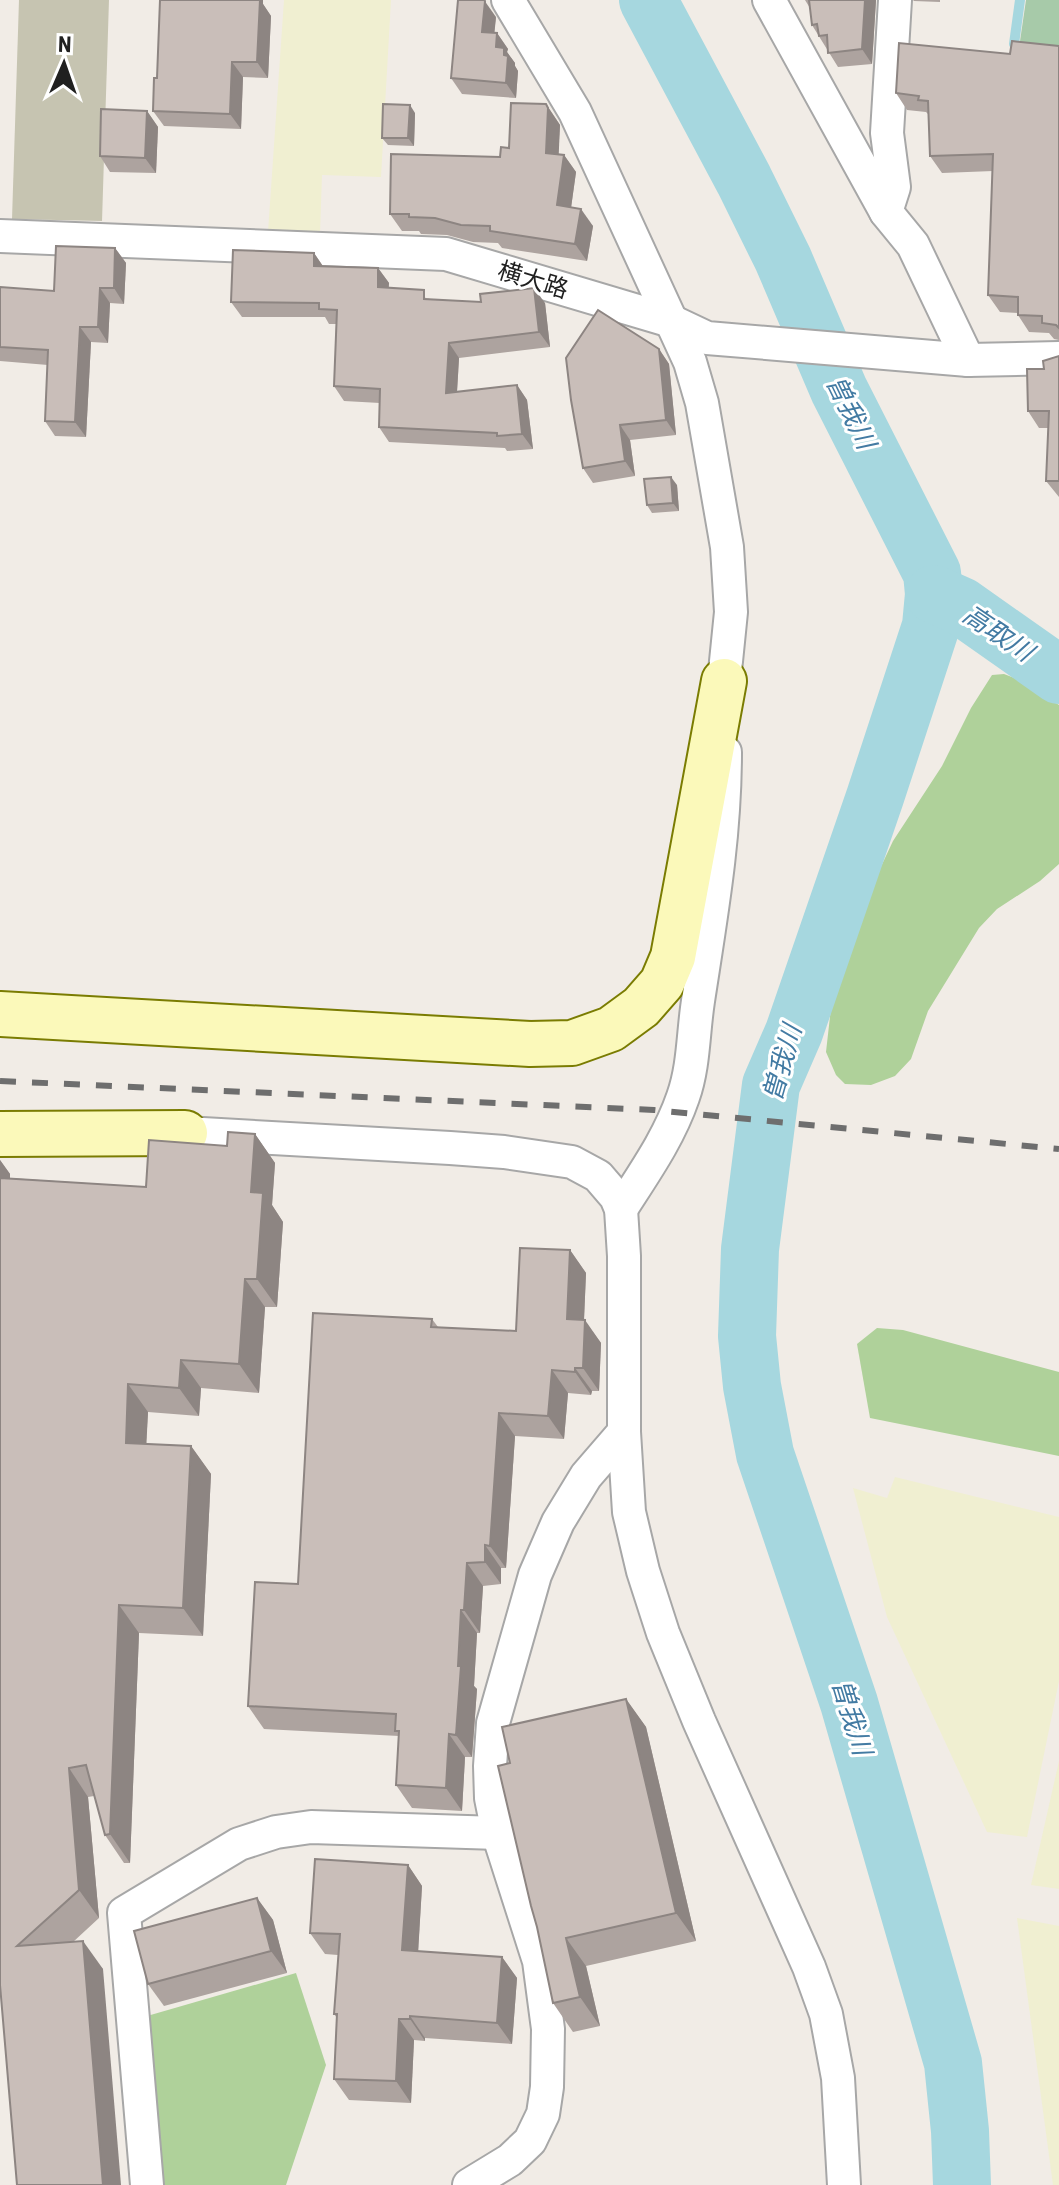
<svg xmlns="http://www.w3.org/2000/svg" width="1059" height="2185" font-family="'Roboto Condensed','Noto Sans JP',sans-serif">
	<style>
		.construction { fill: #c6c4b1 }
		.farmland { fill: #f0efd1 }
		.forest { fill: #afd19a }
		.cemetery { fill: #a7caa9 }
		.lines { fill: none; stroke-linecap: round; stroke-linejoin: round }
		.stream { stroke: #a6d7df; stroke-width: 10 }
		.river { stroke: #a6d7df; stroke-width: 58 }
		.street-casing { stroke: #a7a7a7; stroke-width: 36 }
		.secondary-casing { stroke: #7a7c02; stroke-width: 48 }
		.street { stroke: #fff; stroke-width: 32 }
		.secondary { stroke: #fbf9ba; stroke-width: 44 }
		.rail { stroke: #6e6e6e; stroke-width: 6; stroke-dasharray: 16 16; stroke-linecap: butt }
		.wall { fill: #ada39f }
		.shaded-wall { fill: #8d8582 }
		.building { fill: #c9beb9; stroke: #8d8582; stroke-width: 2 }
		.labels { text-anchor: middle; stroke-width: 6; stroke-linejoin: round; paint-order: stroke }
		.street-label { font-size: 24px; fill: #202020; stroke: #fff }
		.water-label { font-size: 26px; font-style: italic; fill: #437ba3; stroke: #fff }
	</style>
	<rect width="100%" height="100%" fill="#f1ece6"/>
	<!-- construction -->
	<path class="construction" d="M19,0h90l-7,221 -90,-2z"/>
	<!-- farmland -->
	<g class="farmland">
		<path d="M284,0h107l-10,177 -59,-2 -2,59 -52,-2z"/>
		<path d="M895,1477l164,40v164l-32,156 -40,-5 -100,-215 -34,-129 34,10z"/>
		<path d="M1059,1761v128l-28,-4z"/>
		<path d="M1017,1918l42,8v259h-6z"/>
	</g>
	<!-- forest -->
	<g class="forest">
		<path d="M1004,674l13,5 42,26v159l-19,17 -43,28 -18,19 -51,83 -17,48 -16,17 -24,9 -26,-1 -9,-9 -10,-23 6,-53 45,-124 16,-34 49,-75 29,-58 21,-33z"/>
		<path d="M877,1328l26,2 156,42v84l-189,-38 -13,-74z"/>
		<path d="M296,1973l30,92 -40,120h-151l-19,-160z"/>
	</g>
	<!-- cemetery -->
	<path class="cemetery" d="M1026,0h33v54l-40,-6z"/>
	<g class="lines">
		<!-- stream -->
		<path class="stream" d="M1014,44l6,-44"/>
		<!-- river -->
		<g class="river">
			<path d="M648,0l96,180 39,79 56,131 93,183 2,21 -3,32 -56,171 -81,235 -23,53 -21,164 -3,87 5,50 13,68 84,249 104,360 7,68 2,54"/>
			<path d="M934,594l27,12 98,69"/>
		</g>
		<!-- street casing -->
		<g class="street-casing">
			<g id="street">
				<path d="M508,0l67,112 115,250 12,41 25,144 4,65 -7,69v21"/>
				<path d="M769,0l117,212 27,33 55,115"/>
				<path d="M886,212l8,-25 -7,-54 8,-133"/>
				<path d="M0,236l446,18 225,67 36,17 261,22 91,-2"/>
				<path d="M185,1133l265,15 54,4 68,10 26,14 18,21 5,12 3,47v176l5,80 14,59 20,62 36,88 110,246 17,47 12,64 6,107"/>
				<path d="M621,1209c23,-36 48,-71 62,-112 11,-31 10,-64 15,-96 13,-85 27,-162 27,-249"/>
				<path d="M147,2185l-23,-272 115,-69 37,-12 35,-5 187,6"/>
				<path d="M469,2185l41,-25 20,-19 13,-27 4,-27 1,-58 -9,-68 -41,-128 -7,-35 -1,-32 3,-43 42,-148 23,-53 28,-46 38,-44"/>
			</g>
		</g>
		<!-- secondary casing -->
		<g class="secondary-casing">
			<g id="secondary">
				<path d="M0,1014l530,30 42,-1 39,-14 30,-22 21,-24 11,-26 51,-276"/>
				<path d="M0,1134l185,-1"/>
			</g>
		</g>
		<!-- street -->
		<use href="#street" class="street"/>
		<!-- secondary -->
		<use href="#secondary" class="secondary"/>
		<!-- rail -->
		<path class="rail" d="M0,1081l654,29 405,39"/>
	</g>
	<!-- wall -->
	<g class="wall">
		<path d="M805,0h71l-4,64 -34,3 -26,-42 -2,-17z"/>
		<path d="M913,0h27v2l-26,-1z"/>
		<path d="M263,4l8,12 -3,62 -25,-1 -2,52 -77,-3 -11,-15z"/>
		<path d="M496,17l-2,16h3l11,16 -1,3 8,11v3l3,5 -2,27 -54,-4 -11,-16z"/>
		<path d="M1059,46v294l-5,-1 -5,-6 -20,-1 -11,-17v-2l-18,-1 -12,-17 5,-124 -51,2 -12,-17 -1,-41 -3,-3 -19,-2 -11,-17z"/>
		<path d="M546,104l14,21 -2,30h6l12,17 -5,36 22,18 -6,35 -85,-13 -4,-5 -25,-1 -26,-7 -26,-1 -2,-3h-17l-12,-17 110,-57z"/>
		<path d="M147,111l11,16 -2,46 -46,-1 -10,-16z"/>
		<path d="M415,113l-1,33 -26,-1 -6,-7z"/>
		<path d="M115,248l11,15 -2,41 -14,-1 -2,40 -17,-1 -5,95 -31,-1 -10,-15 3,-56 -48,-4v-74l54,4z"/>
		<path d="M314,253l9,13 55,2 11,15 -1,5 42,11 51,3 64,1 5,44 -91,11 -2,34 60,-7 10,15 6,49 -26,2 -2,-3 -116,-6 -10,-15 1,-24 -36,-2 -10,-15 2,-62h-7l-4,-7h-83l-11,-15z"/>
		<path d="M659,349l10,15 7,71 -46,5 5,36 -42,7 -10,-15z"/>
		<path d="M1059,356v141l-13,-16 2,-53h-9l-11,-17 16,-42z"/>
		<path d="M677,485l2,26 -27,2 -5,-8z"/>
		<path d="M255,1134l20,29 -3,42 11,17 -6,85h-12l-6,86 -58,-5 -2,28 -51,-4 -2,32 45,2 20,28 -8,162 -64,-3 -9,230h-6l-19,-28 -11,-39 -6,1 11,121 -26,24 30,27 -103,16v-825l10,14v4l136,9 81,-41z"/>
		<path d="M570,1250l16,23 -2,47 17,23 -2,48h-7l-1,4 -23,-2 -4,46 -49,-3 -9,132h-5v16l-18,2 -3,47h-3l-3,53 3,3 -5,68h-7l-3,54 -50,-3 -16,-23 3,-49 -135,-7 -16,-23 50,-122 134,-265 6,8 78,4z"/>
		<path d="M626,1699l20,28 50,214 -110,25 14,60 -27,6 -20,-29 -16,-76 -27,-164z"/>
		<path d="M408,1865l14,21 -4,65 84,6 15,21 -5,66 -87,-6v3l-11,-1 -3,63 -62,-3 -15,-21 3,-61 -3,-4 4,-59 -13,-1 -15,-21z"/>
		<path d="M257,1898l16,22 14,53 -123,33 -16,-22z"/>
	</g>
	<!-- shaded-wall -->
	<g class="shaded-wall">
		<path d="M252,0h11v4l8,12 -3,62 -11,-16z"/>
		<path d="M484,0l12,17 -3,30 -11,-15z"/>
		<path d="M865,0h11l-4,64 -10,-15z"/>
		<path d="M497,33l11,16 -1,3 8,11v3l3,5 -2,27 -10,-15 -10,-36z"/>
		<path d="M232,62l11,15 -2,52 -11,-15z"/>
		<path d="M546,104l14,21 -2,45 -12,-17z"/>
		<path d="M410,105l5,8 -1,33 -6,-8z"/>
		<path d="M147,111l11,16 -2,46 -11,-15z"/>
		<path d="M564,155l12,17 -7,50 -12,-17z"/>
		<path d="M581,209l12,17 -6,35 -12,-17z"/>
		<path d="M115,248l11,15 -2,41 -10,-16z"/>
		<path d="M314,253l10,15 -10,-2z"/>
		<path d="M378,268l11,15 -1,19 -10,-15z"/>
		<path d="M100,288l10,15 -2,40 -10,-16z"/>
		<path d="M534,288l11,15 5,44 -11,-15z"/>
		<path d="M80,327l11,15 -5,95 -11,-15z"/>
		<path d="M449,343l10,15 -3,50 -10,-15z"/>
		<path d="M659,349l10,15 7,71 -10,-15z"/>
		<path d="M517,385l10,15 6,49 -11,-15z"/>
		<path d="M620,425l10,15 5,36 -10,-15z"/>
		<path d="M671,477l6,8 2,26 -6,-8z"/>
		<path d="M255,1134l20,29 -3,42 11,17 -6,85 -20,-28 -6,-87z"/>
		<path d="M0,1160l10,14v32l-10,-14z"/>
		<path d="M570,1250l16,23 -3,69 -16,-23z"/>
		<path d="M245,1279l20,28 -6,86 -20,-29z"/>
		<path d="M585,1320l16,23 -2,48 -16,-23z"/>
		<path d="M181,1360l20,28 -2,28 -20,-28z"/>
		<path d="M575,1368l17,23 -1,4 -16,-23z"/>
		<path d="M552,1370l16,23 -4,46 -16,-23z"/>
		<path d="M128,1384l20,28 -3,59 -19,-28z"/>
		<path d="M499,1413l16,23 -9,132 -16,-22z"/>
		<path d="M191,1446l20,28 -8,162 -20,-28z"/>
		<path d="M485,1545l16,23v16l-16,-22z"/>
		<path d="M467,1563l16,23 -3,47 -16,-23z"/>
		<path d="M119,1605l20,28 -9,230 -20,-29z"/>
		<path d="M461,1610l16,23 -3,53 3,3 -5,68 -16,-22z"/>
		<path d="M626,1699l20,28 50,214 -20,-28z"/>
		<path d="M449,1734l16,23 -3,54 -16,-23z"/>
		<path d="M69,1768l19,29 11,121 -20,-28z"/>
		<path d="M408,1865l14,21 -5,85 -15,-21z"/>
		<path d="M257,1898l16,22 14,53 -16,-22z"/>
		<path d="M566,1938l20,28 14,60 -20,-29z"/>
		<path d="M83,1941l20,28 18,216h-18z"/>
		<path d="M502,1957l15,21 -5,66 -15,-21z"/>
		<path d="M410,2016l15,22v3l-15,-22z"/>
		<path d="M399,2019l15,21 -3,63 -15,-22z"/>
	</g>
	<!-- building -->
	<g class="building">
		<path d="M160,0h100l-3,62h-25l-2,52 -77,-3 1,-33h3z"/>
		<path d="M458,0h26l1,1 -3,31 15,1 -1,14 8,1v7l4,1 -2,27 -55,-5z"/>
		<path d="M809,0h56l-3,49 -34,4 -1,-18 -8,1 -2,-12 -5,1z"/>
		<path d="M1012,41l47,5v282l-3,-3 -14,-2v-7l-24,-1v-18l-30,-2 5,-141 -63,2 -2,-55 -10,-1 1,-4 -23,-3 3,-50 111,11z"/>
		<path d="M511,103l35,1 2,4 -2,45 18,2 -7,50 24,4 -6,35 -85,-13v-5l-29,-1 -26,-7 -26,-1v-3h-19l1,-60 109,3 1,-10 8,1z"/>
		<path d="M383,104l27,1 -2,33h-26z"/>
		<path d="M101,109l46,2 -2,47 -45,-2z"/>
		<path d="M56,246l59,2 -1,40h-14l-2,39h-18l-5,95 -30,-1 3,-71 -48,-3v-60l54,4z"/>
		<path d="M233,250l81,3v13l64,2v19l46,3v9l57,3 -1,-8 54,-6 5,44 -90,11 -3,50 71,-8 5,49 -25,2v-3l-118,-6 1,-38 -46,-3 3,-76 -18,-1v-6l-88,-1z"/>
		<path d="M598,310l61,39 7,71 -46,5 5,36 -42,7 -12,-68 -5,-42z"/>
		<path d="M1059,356v125h-13l3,-70h-21l-1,-42h17l-1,-8z"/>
		<path d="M671,477l2,26 -26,2 -3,-26z"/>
		<path d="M228,1132l27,2 -4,58 12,1 -6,86h-12l-6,85 -58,-4 -2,28 -51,-4 -2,59 65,3 -8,162 -64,-3 -9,229 -5,1 -19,-70 -17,3 10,122 -62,56 66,-5 20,244h-86l-17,-200v-807l146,9 3,-47 78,6z"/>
		<path d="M520,1248l50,2 -3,69 18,1 -2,48h-8v4l-23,-2 -4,46 -49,-3 -9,133 -5,-1v17l-18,1 -3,47h-3l-3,56h3l-5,69 -7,-1 -3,54 -50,-3 3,-54h-4l1,-17 -148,-8 7,-124 43,2 15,-271 119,6 -1,8 85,4z"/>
		<path d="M626,1699l50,214 -110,25 14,59 -27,6 -16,-76 -6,-21 -33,-140 12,-3 -8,-36z"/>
		<path d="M315,1859l93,6 -6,85 100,7 -5,66 -87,-7v3h-11l-3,62 -62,-2 3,-65h-3l6,-80 -30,-1z"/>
		<path d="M257,1898l14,53 -123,33 -14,-53z"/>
	</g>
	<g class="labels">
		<!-- street labels -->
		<g class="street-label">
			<text transform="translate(533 280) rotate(17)" y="8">横大路</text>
		</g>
		<!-- water labels -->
		<g class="water-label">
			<text transform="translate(851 412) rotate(64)" y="9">曽我川</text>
			<text transform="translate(998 633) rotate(34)" y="9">高取川</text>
			<text transform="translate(782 1063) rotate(-74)" y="9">曽我川</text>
			<text transform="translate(852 1717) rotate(73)" y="9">曽我川</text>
		</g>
	</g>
	<!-- north arrow -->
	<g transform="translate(64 64) rotate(2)" stroke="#ffffff" stroke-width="6" paint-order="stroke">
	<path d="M0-6L14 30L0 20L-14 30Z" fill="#202020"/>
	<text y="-12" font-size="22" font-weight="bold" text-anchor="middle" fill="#202020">N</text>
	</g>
</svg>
